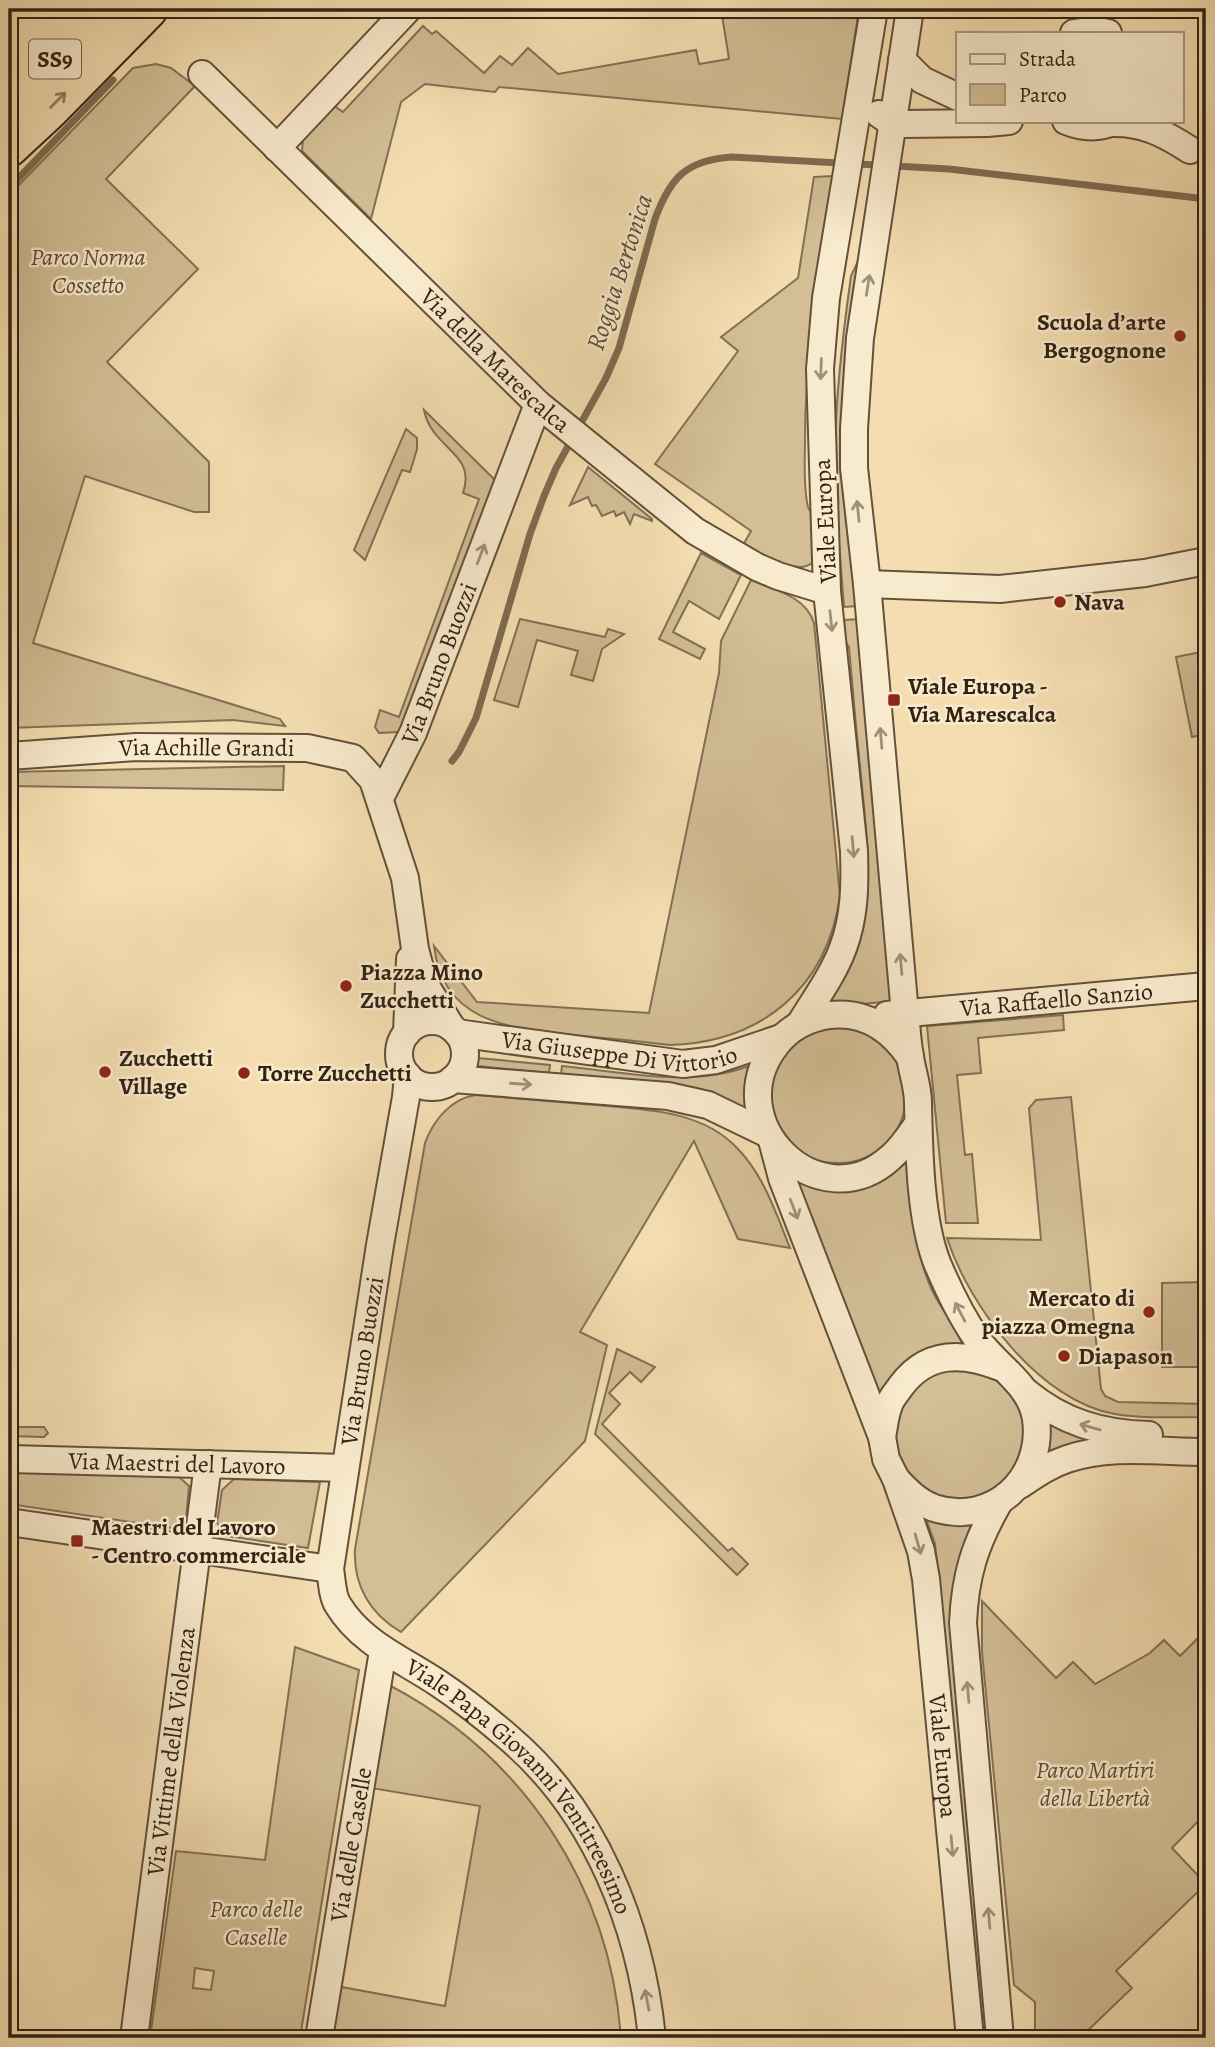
<svg xmlns="http://www.w3.org/2000/svg" width="1215" height="2047" font-family="Alegreya,serif">
	<style>
		.green { fill: #d3be96; stroke: #837055; stroke-width: 2; fill-rule: evenodd }
		.lines { fill: none; stroke-linecap: round; stroke-linejoin: round }
		.stream { stroke: #7f6c52; stroke-width: 7 }
		.minor-casing { stroke: #63513b; stroke-width: 30 }
		.highway-casing { stroke: #332214; stroke-width: 42 }
		.minor { stroke: #f8eacc; stroke-width: 26 }
		.highway { stroke: #f4deb1; stroke-width: 38 }
		.oneway { stroke: #948062 }
		.oneway2 { stroke: #9f9079 }
		.poi-dot { fill: #8f2418; stroke: #f8eacc; stroke-width: 2.5 }
		.labels { text-anchor: middle; stroke-width: 5; stroke-linejoin: round; paint-order: stroke }
		.shield { fill: #f8eacc; stroke: #6e5e4b; stroke-width: 2 }
		.shield-label { font-size: 23px; font-weight: bold; fill: #332214 }
		.park-label { font-size: 24px; font-style: italic; fill: #5b4934; stroke: #f8eacc }
		.poi-label { font-size: 24px; font-weight: bold; fill: #332214; stroke: #f8eacc; text-anchor: start }
		.street-label { font-size: 24px; fill: #332214; stroke: #f8eacc }
		.water-label { font-size: 26px; font-style: italic; fill: #5f4d38; stroke: #f8eacc }
	</style>
	<rect width="100%" height="100%" fill="#f4deb1"/>
	<filter id="stains"><feTurbulence type="fractalNoise" baseFrequency=".00286" numOctaves="4"/><feColorMatrix values="0 0 0 0 .2 0 0 0 0 .09 0 0 0 0 .02 0 0 0 .5 -.17"/></filter>
	<radialGradient id="worn" r=".72"><stop offset=".6" stop-color="#630" stop-opacity="0"/><stop offset="1" stop-color="#630" stop-opacity=".3"/></radialGradient>
	<!-- green -->
	<g class="green">
		<path d="M721,9h138l-17,110 -343,-32 -4,5 -70,-8 -24,18 -30,117 -69,-68 1,-13 30,-33 10,7 80,-86 9,8 4,-3 48,42 16,-17 12,9 16,-17 30,26 138,-24 3,14 30,-5z"/>
		<path d="M156,64l15,4 24,18 -89,93 92,90 -91,93 102,100v50h-15l-109,-36 -52,167 247,76 5,7 -52,-6 -224,8v-533l124,-127z"/>
		<path d="M833,176c-12,87 -28,174 -28,262 0,21 -2,48 3,69 2,5 7,9 8,14 2,10 3,35 -4,42 -15,13 -54,-10 -69,-18l8,-14 -96,-67 83,-113 -17,-14 77,-59 16,-101z"/>
		<path d="M858,261h3l-2,345 -15,1 -7,-90c4,-23 -2,-46 -2,-70 1,-57 8,-114 16,-171z"/>
		<path d="M424,410l73,72 -97,250 -21,1 -4,-6 5,-17 19,7 80,-218 -16,-6c14,-41 -31,-43 -39,-83z"/>
		<path d="M406,429l11,9v11l-7,23 -8,-2 -37,90 -11,-10z"/>
		<path d="M588,467l64,52v2l-18,-7 -4,10 -6,-12 -8,4 -2,-5 -12,5 -6,-11 -4,1 -4,-9 -18,8z"/>
		<path d="M701,553l40,22 -22,44 -30,-18 -16,31 32,17 -5,10 -41,-20z"/>
		<path d="M751,580c23,10 55,16 63,43l26,273c-13,92 -78,146 -170,149 -32,-4 -64,-7 -96,-10 -63,-7 -131,-11 -140,-89l43,56 172,11 70,-340 2,-32z"/>
		<path d="M520,619l85,18 3,-8 16,5 -22,15 -9,32 -22,-6 7,-24 -41,-11 -19,67 -24,-7z"/>
		<path d="M861,619l33,382 -66,6 -3,-2c56,-63 44,-142 37,-219 -5,-47 -9,-93 -13,-139l-4,-6 -1,-21z"/>
		<path d="M1206,651v83l-14,3 -16,-80z"/>
		<path d="M284,766l-1,24 -274,-4v-14z"/>
		<path d="M1063,1015l1,15 -86,8 3,35 -24,2 8,80 7,-1 6,69h-32l-19,-197z"/>
		<circle cx="838" cy="1095" r="68"/>
		<path d="M478,1058l72,7 -1,8 -71,-7 -3,-3z"/>
		<path d="M562,1066c62,6 127,22 187,0l3,1 -2,44 -189,-37z"/>
		<path d="M476,1095c36,3 71,6 107,9 51,5 117,3 155,45 26,27 38,64 52,99l-52,-9 -44,-98 -114,191 27,13 -22,96 -184,191c-31,-18 -48,-47 -46,-83l70,-406c8,-22 26,-45 51,-48z"/>
		<path d="M1071,1097l30,292 4,7 13,6 88,2v13c-30,0 -62,2 -91,-3 -76,-13 -146,-108 -168,-176l94,2 -12,-132 7,-8z"/>
		<path d="M907,1159c5,44 6,88 24,129 9,20 25,38 32,58l-86,49 -79,-210 3,-5z"/>
		<path d="M1206,1282v85h-44v-84z"/>
		<path d="M617,1349l38,18 -14,15 -11,-10 -21,21 11,11 -18,20 126,127 4,-3 16,16 -11,11 -142,-141z"/>
		<circle cx="959" cy="1435" r="66"/>
		<path d="M1050,1425l35,13 1,3 -36,10 -3,-2z"/>
		<path d="M9,1427h35l4,6 -4,4 -35,-1z"/>
		<path d="M9,1471l169,5 11,10 -3,34 -15,8 -162,-24z"/>
		<path d="M234,1479l86,3 -12,66 -81,-12 -10,-13 5,-33z"/>
		<path d="M924,1513l46,10 1,3c-12,30 -19,57 -21,90l41,422h-8l-41,-430 -7,-64z"/>
		<path d="M982,1601l74,77 17,-16 22,22 55,-31 14,-13 16,16 26,-26v183l-34,35 34,36 -90,87 16,17 -52,50h-45v-36l-21,-17 -32,-333z"/>
		<path d="M295,1647l64,23 -59,368h-150l26,-187 89,9zM195,1968l19,3 -3,19 -18,-2z"/>
		<path d="M389,1685c135,71 221,201 232,353h-290l5,-52 109,20 35,-200 -109,-18z"/>
	</g>
	<g class="lines">
		<!-- stream -->
		<g class="stream">
			<path d="M9,188l104,-108"/>
			<path d="M452,761l7,-9 17,-34 54,-184 14,-38 12,-28 50,-90 13,-30 36,-129c15,-41 31,-59 77,-62l217,12 257,30"/>
		</g>
		<!-- minor casing -->
		<g class="minor-casing">
			<g id="minor">
				<path d="M1074,33l20,-3 14,3"/>
				<path d="M902,60l20,20 36,17"/>
				<path id="s1" d="M202,74l336,330 157,127 62,36 21,9 49,15"/>
				<path d="M879,114l13,9 11,1 84,-1 22,-2"/>
				<path d="M1066,121c17,7 32,8 49,0"/>
				<path d="M1111,123c31,-1 53,10 79,27"/>
				<path d="M277,148l131,-139"/>
				<path d="M867,584l133,5 145,-16 61,-12"/>
				<path id="s2" d="M9,756l127,-9 171,1 46,10 20,22 32,98 10,71 9,34 28,45"/>
				<path id="s3" d="M380,798l33,-65 125,-329"/>
				<path id="s4" d="M887,1015l319,-29"/>
				<circle cx="432" cy="1054" r="33"/>
				<path d="M800,1024c15,-25 33,-49 43,-76 12,-32 12,-64 11,-97l-27,-260 -7,-222 6,-71 48,-289"/>
				<path d="M407,1033l3,-74"/>
				<path id="s5" d="M457,1033l226,31 33,-4 65,-22"/>
				<path d="M910,1057c-19,-28 -45,-46 -80,-42 -21,3 -41,13 -54,30 -60,77 43,177 114,113 11,-9 19,-21 27,-33"/>
				<path id="s6" d="M408,1076l-2,21 -26,148 -50,324c2,11 2,27 8,36 23,38 64,54 100,78 24,16 49,36 71,55 87,74 132,189 143,300"/>
				<path d="M453,1079l215,17 40,9 58,28"/>
				<path id="s7" d="M773,1144l9,34 100,259 4,22 10,20 25,72 5,28 44,459"/>
				<path d="M1026,1392c36,30 76,42 123,43"/>
				<path d="M882,1437c2,-10 3,-22 7,-32 2,-7 8,-13 12,-19 26,-35 62,-34 99,-19"/>
				<path id="s8" d="M9,1459l336,9"/>
				<path d="M896,1479c11,12 22,23 38,29 59,19 110,-30 102,-89 -5,-35 -40,-53 -59,-80 -16,-23 -28,-48 -39,-74 -18,-43 -19,-116 -20,-162 0,-17 -6,-31 -8,-47 -3,-14 -3,-28 -5,-42l-38,-430 -13,-116v-39l6,-91 50,-329"/>
				<path d="M1020,1485c15,-10 29,-20 47,-26 43,-15 94,-7 139,-7"/>
				<path d="M999,1502c-24,42 -34,73 -36,121l37,415"/>
				<path d="M9,1522l321,47"/>
				<path id="s9" d="M134,2038l74,-574"/>
				<path id="s10" d="M319,2038l64,-387"/>
			</g>
		</g>
		<!-- highway casing -->
		<g class="highway-casing">
			<g id="highway">
				<path d="M9,29l15,-20"/>
				<path d="M9,67l53,-58"/>
				<path d="M9,109l92,-100"/>
				<path d="M9,147l42,-39 97,-99"/>
			</g>
		</g>
		<!-- minor -->
		<use href="#minor" class="minor"/>
		<!-- highway -->
		<use href="#highway" class="highway"/>
	</g>
	<!-- one-way arrows -->
	<defs><path id="oneway-shaft" d="M-6 0H5M1.5-3L5.5 0L1.5 3" fill="none" stroke-width="1.6" stroke-linecap="round" stroke-linejoin="round" transform="scale(1.75)"/></defs>
	<use class="oneway" href="#oneway-shaft" transform="translate(58 100) rotate(-45)"/>
	<g class="oneway2">
		<use href="#oneway-shaft" transform="translate(868 285) rotate(-81)"/>
		<use href="#oneway-shaft" transform="translate(821 369) rotate(92)"/>
		<use href="#oneway-shaft" transform="translate(858 511) rotate(-96)"/>
		<use href="#oneway-shaft" transform="translate(481 554) rotate(-69)"/>
		<use href="#oneway-shaft" transform="translate(831 621) rotate(84)"/>
		<use href="#oneway-shaft" transform="translate(881 738) rotate(-95)"/>
		<use href="#oneway-shaft" transform="translate(853 847) rotate(85)"/>
		<use href="#oneway-shaft" transform="translate(901 964) rotate(-95)"/>
		<use href="#oneway-shaft" transform="translate(521 1084) rotate(4)"/>
		<use href="#oneway-shaft" transform="translate(794 1209) rotate(69)"/>
		<use href="#oneway-shaft" transform="translate(960 1312) rotate(-118)"/>
		<use href="#oneway-shaft" transform="translate(1090 1427) rotate(-164)"/>
		<use href="#oneway-shaft" transform="translate(918 1544) rotate(74)"/>
		<use href="#oneway-shaft" transform="translate(968 1692) rotate(-95)"/>
		<use href="#oneway-shaft" transform="translate(952 1846) rotate(85)"/>
		<use href="#oneway-shaft" transform="translate(989 1918) rotate(-95)"/>
		<use href="#oneway-shaft" transform="translate(647 2000) rotate(-101)"/>
	</g>
	<!-- markers -->
	<g class="poi-dot">
		<circle cx="1180" cy="336" r="7"/>
		<circle cx="1060" cy="602" r="7"/>
		<rect x="887" y="693" width="14" height="14" rx="3.5"/>
		<circle cx="346" cy="986" r="7"/>
		<circle cx="105" cy="1072" r="7"/>
		<circle cx="244" cy="1073" r="7"/>
		<circle cx="1149" cy="1312" r="7"/>
		<circle cx="1064" cy="1356" r="7"/>
		<rect x="70" y="1534" width="14" height="14" rx="3.5"/>
	</g>
	<g class="labels">
		<!-- shield labels -->
		<rect class="shield" x="29" y="39.5" width="52" height="39" rx="5"/>
		<g class="shield-label">
			<text x="55" y="67">SS9</text>
		</g>
		<!-- park labels -->
		<g class="park-label">
			<text x="88" y="265">Parco Norma<tspan x="88" dy="28">Cossetto</tspan></text>
			<text x="1095" y="1778">Parco Martiri<tspan x="1095" dy="28">della Libertà</tspan></text>
			<text x="256" y="1917">Parco delle<tspan x="256" dy="28">Caselle</tspan></text>
		</g>
		<!-- poi labels -->
		<g class="poi-label">
			<text x="1166" y="330" text-anchor="end">Scuola d’arte<tspan x="1166" dy="28">Bergognone</tspan></text>
			<text x="1074" y="610">Nava</text>
			<text x="908" y="694">Viale Europa -<tspan x="908" dy="28">Via Marescalca</tspan></text>
			<text x="360" y="980">Piazza Mino<tspan x="360" dy="28">Zucchetti</tspan></text>
			<text x="119" y="1066">Zucchetti<tspan x="119" dy="28">Village</tspan></text>
			<text x="258" y="1081">Torre Zucchetti</text>
			<text x="1135" y="1306" text-anchor="end">Mercato di<tspan x="1135" dy="28">piazza Omegna</tspan></text>
			<text x="1078" y="1364">Diapason</text>
			<text x="91" y="1535">Maestri del Lavoro<tspan x="91" dy="28">- Centro commerciale</tspan></text>
		</g>
		<!-- street labels -->
		<g class="street-label">
			<text dy="8" stroke="none"><textPath href="#s1" startOffset="410">Via della Marescalca</textPath></text>
			<text transform="translate(825 521) rotate(-93)" y="8">Viale Europa</text>
			<text dy="8" stroke="none"><textPath href="#s3" startOffset="147">Via Bruno Buozzi</textPath></text>
			<text dy="8" stroke="none"><textPath href="#s2" startOffset="198">Via Achille Grandi</textPath></text>
			<text dy="8" stroke="none"><textPath href="#s4" startOffset="170">Via Raffaello Sanzio</textPath></text>
			<text dy="8" stroke="none"><textPath href="#s5" startOffset="164">Via Giuseppe Di Vittorio</textPath></text>
			<text transform="translate(362 1361) rotate(-81)" y="8">Via Bruno Buozzi</text>
			<text dy="8" stroke="none"><textPath href="#s8" startOffset="168">Via Maestri del Lavoro</textPath></text>
			<text dy="8" stroke="none"><textPath href="#s9" startOffset="289">Via Vittime della Violenza</textPath></text>
			<text dy="8" stroke="none"><textPath href="#s7" startOffset="640">Viale Europa</textPath></text>
			<text dy="8" stroke="none"><textPath href="#s6" startOffset="798">Viale Papa Giovanni Ventitreesimo</textPath></text>
			<text dy="8" stroke="none"><textPath href="#s10" startOffset="196">Via delle Caselle</textPath></text>
		</g>
		<!-- water labels -->
		<g class="water-label">
			<text transform="translate(619 272) rotate(-72)" y="9">Roggia Bertonica</text>
		</g>
	</g>
	<!-- margin -->
	<rect width="1215" height="2047" fill="none" stroke="#f4deb1" stroke-width="35"/>
	<rect x="10" y="10" width="1194" height="2026" fill="none" stroke="#332214" stroke-width="3.5"/>
	<rect x="18" y="18" width="1180" height="2012" fill="none" stroke="#332214" stroke-width="2"/>
	<!-- legend -->
	<rect x="956" y="32" width="228" height="91" fill="#f8eacc" stroke="#a99a82" stroke-width="2"/>
	<rect x="970" y="54" width="35" height="10" fill="#f8eacc" stroke="#a99a82" stroke-width="2"/>
	<text x="1019" y="66" font-size="21" fill="#332214">Strada</text>
	<rect x="970" y="84" width="35" height="21" fill="#d3be96" stroke="#a99a82" stroke-width="2"/>
	<text x="1019" y="102" font-size="21" fill="#332214">Parco</text>
	<rect width="100%" height="100%" filter="url(#stains)"/>
	<rect width="100%" height="100%" fill="url(#worn)"/>
</svg>
